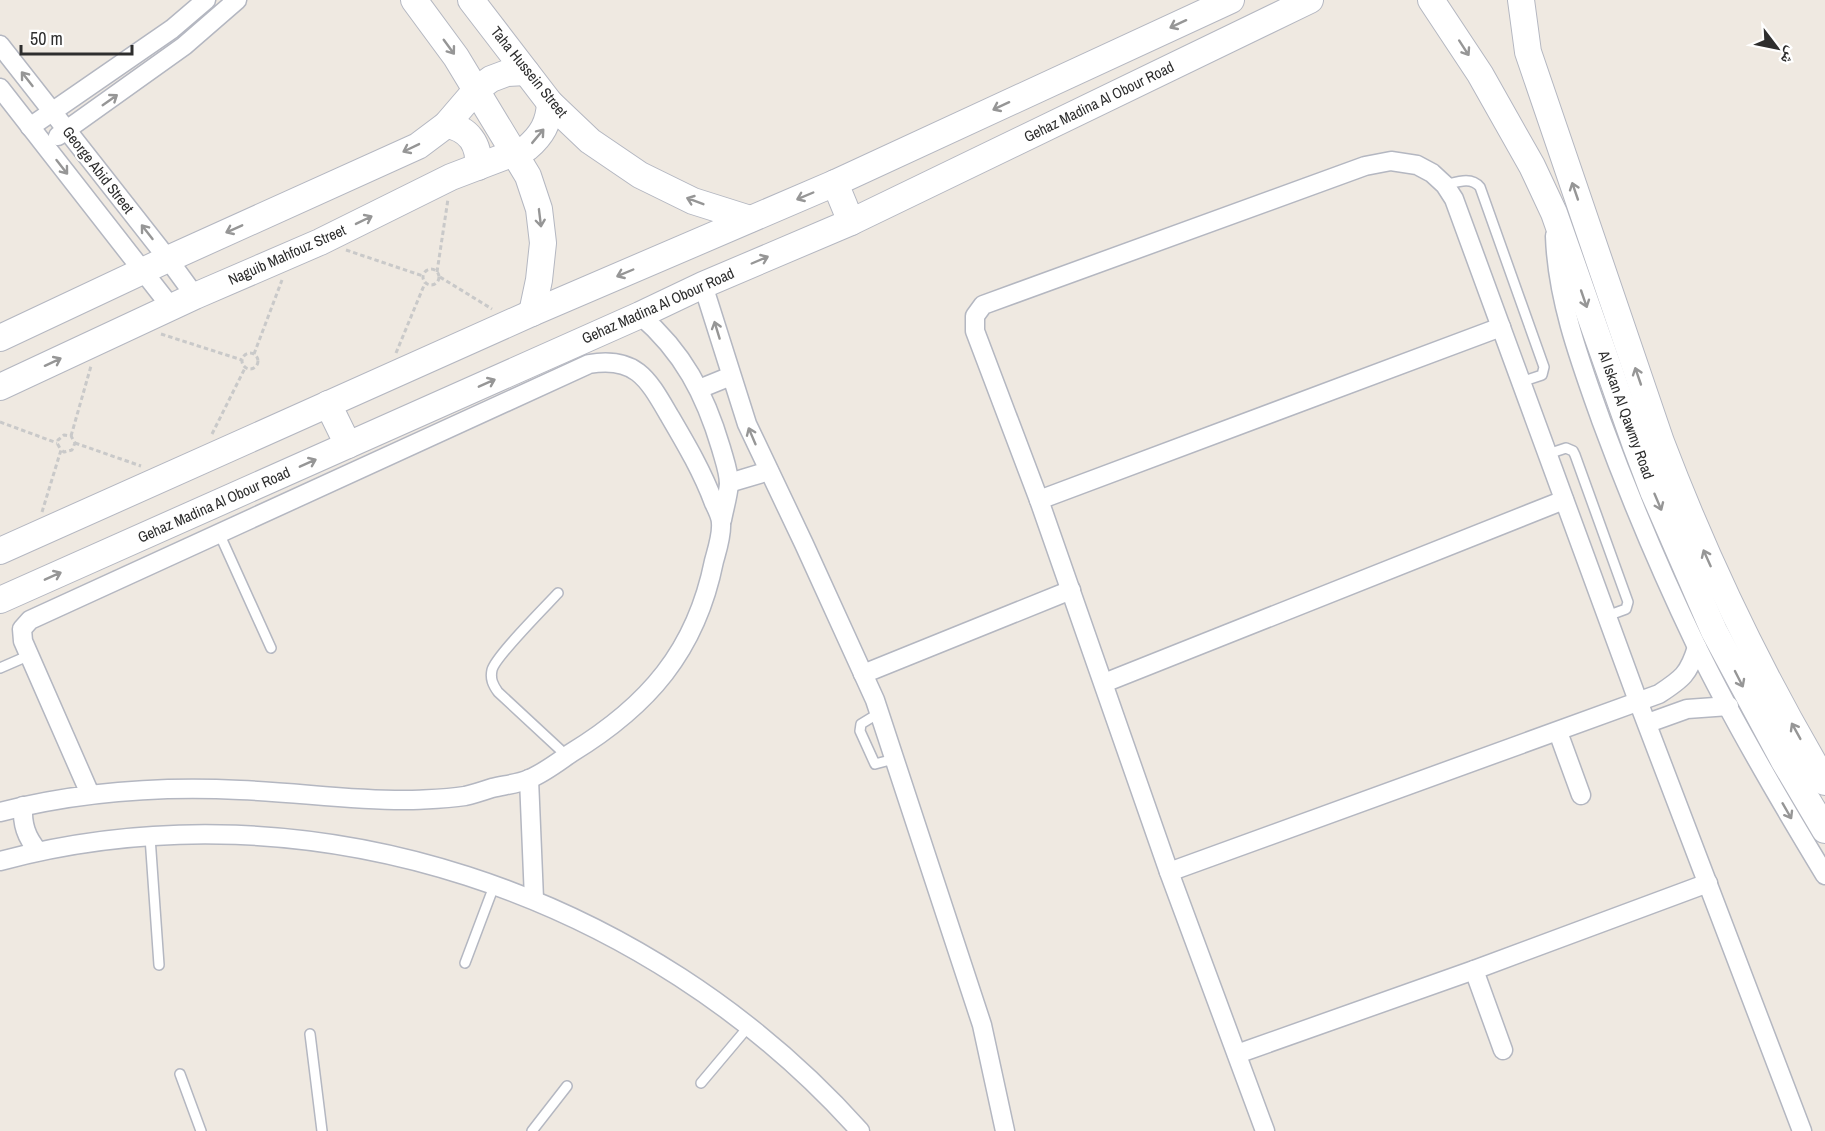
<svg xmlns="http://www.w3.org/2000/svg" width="1825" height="1131" font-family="'Archivo Narrow','Noto Naskh Arabic',sans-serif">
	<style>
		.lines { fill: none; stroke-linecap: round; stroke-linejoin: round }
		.lane-casing { stroke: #b4b7c1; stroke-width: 12 }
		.street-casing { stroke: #b4b7c1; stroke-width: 21 }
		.secondary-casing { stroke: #b4b7c1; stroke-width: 28 }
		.path { stroke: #c9c9c9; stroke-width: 3; stroke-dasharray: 4.5 3; stroke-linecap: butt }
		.lane { stroke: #fff; stroke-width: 9 }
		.street { stroke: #fff; stroke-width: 18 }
		.secondary { stroke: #fff; stroke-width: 26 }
		.oneway { stroke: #969696 }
		.labels { text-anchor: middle; stroke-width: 4.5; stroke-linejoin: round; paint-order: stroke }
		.street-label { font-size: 15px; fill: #2e2e2e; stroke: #fff }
	</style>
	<rect width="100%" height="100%" fill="#efe9e1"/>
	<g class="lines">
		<!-- lane casing -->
		<g class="lane-casing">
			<g id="lane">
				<path d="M1445,185c12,-3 26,-9 35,2l64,180 -2,8 -21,7"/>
				<path d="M1548,454l18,-6 7,3 2,4 53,147 -2,7 -19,7"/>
				<path d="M219,533l52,115"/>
				<path d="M558,593c-13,14 -63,64 -66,77 -2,9 1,15 6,22l69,64"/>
				<path d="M0,668l30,-13"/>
				<path d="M879,713l-18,11 -1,7 15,33 19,-5"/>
				<path d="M150,837l9,128"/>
				<path d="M465,963l29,-77"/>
				<path d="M310,1034l12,97"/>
				<path d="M180,1074l21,57"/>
				<path d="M701,1083l48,-57"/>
				<path d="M532,1131l35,-45"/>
			</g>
		</g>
		<!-- street casing -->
		<g class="street-casing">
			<g id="street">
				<path d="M0,45l168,214 27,37"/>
				<path d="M0,88l171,219"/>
				<path d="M30,127l142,-98 34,-29"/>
				<path d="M58,136l126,-90 53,-46"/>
				<path d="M1555,236c2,63 25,125 46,184 28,76 60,152 95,225 38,78 84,156 129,230"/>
				<path d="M703,285l44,139 57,120 71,156 107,325 23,106"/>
				<path d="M640,315c43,37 65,79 81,133 3,11 8,24 8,36 -1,12 -5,25 -7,36"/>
				<path d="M699,389l32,-13"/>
				<path d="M729,483l40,-12"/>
				<path d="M1039,500l462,-173"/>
				<path d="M863,674l208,-84"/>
				<path d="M1104,683l460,-183"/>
				<path d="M1648,723l39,-14 42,-3"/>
				<path d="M1558,732l23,63"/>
				<path d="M529,779l5,120"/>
				<path d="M23,806c-1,18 3,31 15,45"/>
				<path d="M0,812c78,-20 160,-26 240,-22 57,2 113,11 170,10 19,-1 37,-1 55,-4 9,-2 18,-5 27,-8 12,-3 26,-4 37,-9 15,-6 29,-17 42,-26 77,-47 125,-102 143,-192 3,-11 8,-26 7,-38 0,-6 -4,-14 -7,-20 -12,-32 -28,-59 -45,-88 -21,-36 -33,-59 -80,-51l-559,256 -8,9 1,12 67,153"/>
				<path d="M0,861c311,-83 648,33 860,270"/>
				<path d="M1169,872l490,-178c23,-15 30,-20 38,-47"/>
				<path d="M1474,970l29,80"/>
				<path d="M1237,1054l237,-84 234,-87"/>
				<path d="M1265,1131l-96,-259 -130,-372 -64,-169v-15l8,-11 382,-139 26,-5 26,4 15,8 13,12 9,14 184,502 164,430"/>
			</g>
		</g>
		<!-- secondary casing -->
		<g class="secondary-casing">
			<g id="secondary">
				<path d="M414,0l42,57 72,119 11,33 4,34 -4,37 -7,33"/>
				<path d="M471,0l79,103 40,38 50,34 53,26 57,18"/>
				<path d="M1431,0l49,74 52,92 22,47 82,233 17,45 61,140 70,130 41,69"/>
				<path d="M1521,0l7,52 133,390c45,118 99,231 164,340"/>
				<path d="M446,125c22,3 34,19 32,42"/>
				<path d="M835,183l16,39"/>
				<path d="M0,338l168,-79 250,-113 28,-21 30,-35 15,-11 16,-6 19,-1"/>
				<path d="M0,387l195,-91 125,-54 131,-65 76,-29c15,-13 22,-25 23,-45"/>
				<path d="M328,404l20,41"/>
				<path d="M0,551l532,-238 303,-130 396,-183"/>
				<path d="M0,600l640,-285 63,-30 148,-63 459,-222"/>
			</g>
		</g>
		<!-- path -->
		<g class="path">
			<path d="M346,250l77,26"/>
			<circle cx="431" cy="277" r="8"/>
			<path d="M437,272l11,-73"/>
			<path d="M440,277l52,32"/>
			<path d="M161,334l81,26"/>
			<circle cx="250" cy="361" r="8"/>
			<path d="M396,353l29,-70"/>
			<path d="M254,354l28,-74"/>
			<path d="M0,422l57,21"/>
			<path d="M212,434l33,-66"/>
			<path d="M71,436l20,-70"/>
			<path d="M75,443l66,23"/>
			<path d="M42,512l19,-62 -4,-7 1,-3 6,-5 7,1 4,7 -3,7 -8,2 -3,-2"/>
		</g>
		<!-- lane -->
		<use href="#lane" class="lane"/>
		<!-- street -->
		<use href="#street" class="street"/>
		<!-- secondary -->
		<use href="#secondary" class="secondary"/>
	</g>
	<!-- one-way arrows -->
	<defs><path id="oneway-shaft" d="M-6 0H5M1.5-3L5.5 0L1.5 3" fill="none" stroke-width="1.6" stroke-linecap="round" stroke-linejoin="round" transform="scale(1.5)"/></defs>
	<g class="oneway">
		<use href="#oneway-shaft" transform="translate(1178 24) rotate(155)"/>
		<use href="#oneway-shaft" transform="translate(449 47) rotate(54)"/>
		<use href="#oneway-shaft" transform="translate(1464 48) rotate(57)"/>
		<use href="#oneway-shaft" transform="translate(27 79) rotate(-128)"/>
		<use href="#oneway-shaft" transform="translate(110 100) rotate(-35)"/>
		<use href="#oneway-shaft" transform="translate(1001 106) rotate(155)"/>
		<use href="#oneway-shaft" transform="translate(538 136) rotate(-50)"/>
		<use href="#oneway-shaft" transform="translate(411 148) rotate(154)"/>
		<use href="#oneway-shaft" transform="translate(62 167) rotate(52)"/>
		<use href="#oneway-shaft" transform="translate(1575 191) rotate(-109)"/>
		<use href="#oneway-shaft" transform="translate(805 196) rotate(157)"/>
		<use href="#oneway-shaft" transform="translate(695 201) rotate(-159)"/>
		<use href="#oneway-shaft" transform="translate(540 218) rotate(83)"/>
		<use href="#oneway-shaft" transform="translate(364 220) rotate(-26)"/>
		<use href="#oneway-shaft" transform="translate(234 229) rotate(156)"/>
		<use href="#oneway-shaft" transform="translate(147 232) rotate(-128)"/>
		<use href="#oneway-shaft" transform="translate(760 260) rotate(-23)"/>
		<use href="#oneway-shaft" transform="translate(625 273) rotate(157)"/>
		<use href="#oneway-shaft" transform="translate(1584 299) rotate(71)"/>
		<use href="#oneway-shaft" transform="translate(717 330) rotate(-107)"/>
		<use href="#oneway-shaft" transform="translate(53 362) rotate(-25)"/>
		<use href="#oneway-shaft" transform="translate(1638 376) rotate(-109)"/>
		<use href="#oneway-shaft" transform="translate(487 383) rotate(-24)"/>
		<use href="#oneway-shaft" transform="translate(752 436) rotate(-113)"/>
		<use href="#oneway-shaft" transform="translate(308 463) rotate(-24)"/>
		<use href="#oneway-shaft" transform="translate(1658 502) rotate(67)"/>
		<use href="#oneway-shaft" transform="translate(1707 558) rotate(-114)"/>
		<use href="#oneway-shaft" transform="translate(53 576) rotate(-24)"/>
		<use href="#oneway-shaft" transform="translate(1739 679) rotate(63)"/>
		<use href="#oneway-shaft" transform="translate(1796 731) rotate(-119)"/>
		<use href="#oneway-shaft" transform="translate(1787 811) rotate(60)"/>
	</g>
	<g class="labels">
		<!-- street labels -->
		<g class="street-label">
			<text transform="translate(529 72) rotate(51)" y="5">Taha Hussein Street</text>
			<text transform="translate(1099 102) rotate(-26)" y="5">Gehaz Madina Al Obour Road</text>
			<text transform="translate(98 170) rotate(52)" y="5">George Abid Street</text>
			<text transform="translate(287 255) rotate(-24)" y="5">Naguib Mahfouz Street</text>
			<text transform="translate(658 306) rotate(-24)" y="5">Gehaz Madina Al Obour Road</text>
			<text transform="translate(1626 415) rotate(70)" y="5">Al Iskan Al Qawmy Road</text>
			<text transform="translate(214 505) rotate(-24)" y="5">Gehaz Madina Al Obour Road</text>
		</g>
	</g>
	<!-- north arrow -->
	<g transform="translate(1777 48) rotate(122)" stroke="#ffffff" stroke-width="4.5" paint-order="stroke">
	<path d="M0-4.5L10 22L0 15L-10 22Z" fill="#2e2e2e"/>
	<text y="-9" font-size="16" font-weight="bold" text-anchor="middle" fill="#2e2e2e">ش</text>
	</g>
	<!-- scale -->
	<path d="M21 45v9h111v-9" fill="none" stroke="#2e2e2e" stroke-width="3"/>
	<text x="30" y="45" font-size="18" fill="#2e2e2e" stroke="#ffffff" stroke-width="4.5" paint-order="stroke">50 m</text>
</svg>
